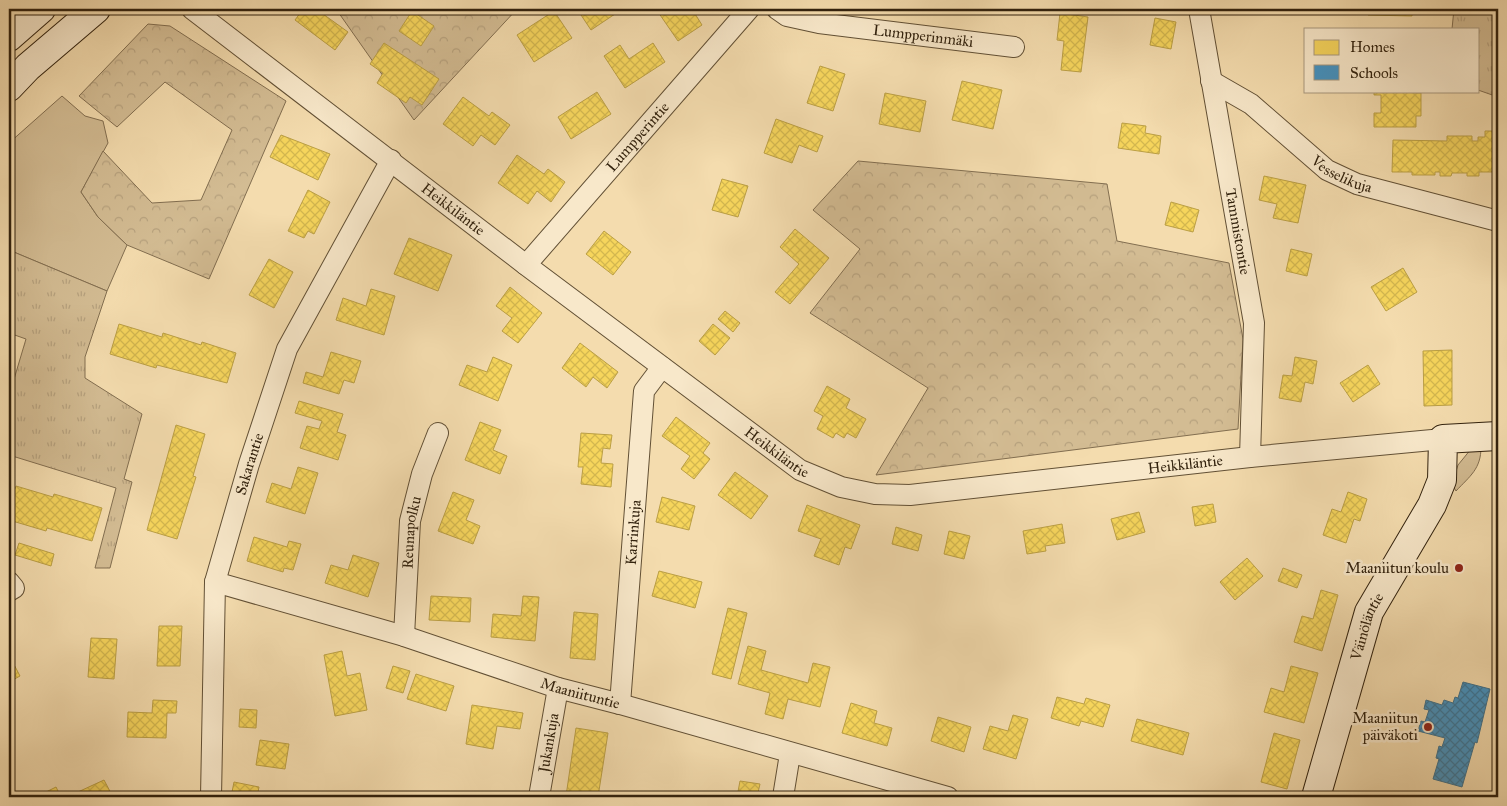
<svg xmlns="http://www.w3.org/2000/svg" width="1507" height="806" font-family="'IM FELL Great Primer',serif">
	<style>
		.green { fill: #d3bc93; stroke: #826e50 }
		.forest { fill: url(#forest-crowns); stroke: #826e50 }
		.park { fill: url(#park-tufts); stroke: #826e50 }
		.homes { fill: url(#homes-cross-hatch); stroke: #bb9f44 }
		.schools { fill: url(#schools-cross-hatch); stroke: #3e718c }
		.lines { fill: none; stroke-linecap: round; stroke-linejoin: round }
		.street-casing { stroke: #625035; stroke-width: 22 }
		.secondary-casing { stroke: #31210d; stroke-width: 30 }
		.street { stroke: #f8e8ca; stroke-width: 20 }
		.secondary { stroke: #f8e8ca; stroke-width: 28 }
		.poi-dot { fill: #8f2418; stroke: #f8e8ca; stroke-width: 2 }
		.labels { text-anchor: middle; stroke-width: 5; stroke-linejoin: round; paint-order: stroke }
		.street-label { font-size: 15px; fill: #31210d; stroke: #f8e8ca }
		.poi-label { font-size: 15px; fill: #31210d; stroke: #f8e8ca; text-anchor: end }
	</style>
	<defs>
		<pattern id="forest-crowns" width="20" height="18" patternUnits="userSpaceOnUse" patternTransform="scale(1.25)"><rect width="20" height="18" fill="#d3bc93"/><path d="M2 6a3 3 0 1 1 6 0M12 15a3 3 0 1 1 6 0" fill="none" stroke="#b6a17e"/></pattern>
		<pattern id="park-tufts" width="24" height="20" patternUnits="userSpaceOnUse" patternTransform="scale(1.25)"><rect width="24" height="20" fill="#d3bc93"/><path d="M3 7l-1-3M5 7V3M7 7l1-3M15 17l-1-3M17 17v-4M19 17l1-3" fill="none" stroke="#b6a17e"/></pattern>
		<pattern id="homes-cross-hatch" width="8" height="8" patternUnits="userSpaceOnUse" patternTransform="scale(1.25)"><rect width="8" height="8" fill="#f6d55c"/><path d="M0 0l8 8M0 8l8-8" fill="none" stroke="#d3b74f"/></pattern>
		<pattern id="schools-cross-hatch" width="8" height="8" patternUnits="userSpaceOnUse" patternTransform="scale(1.25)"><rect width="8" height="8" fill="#4393c3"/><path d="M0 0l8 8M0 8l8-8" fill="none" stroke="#39789d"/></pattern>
	</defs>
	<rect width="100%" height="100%" fill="#f4dcae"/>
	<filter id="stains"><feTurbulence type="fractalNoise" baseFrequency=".004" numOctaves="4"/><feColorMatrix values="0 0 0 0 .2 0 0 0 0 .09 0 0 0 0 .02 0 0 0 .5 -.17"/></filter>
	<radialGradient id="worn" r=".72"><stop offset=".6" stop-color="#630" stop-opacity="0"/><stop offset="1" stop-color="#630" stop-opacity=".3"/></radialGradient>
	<!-- green -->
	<g class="green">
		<path d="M62,96l23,20 18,5 5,22 -27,49 17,25 29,28 -20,46 -98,-41v-107z"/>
		<path d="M1481,447c0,22 -11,29 -25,44l-4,-7 6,-19 13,-16z"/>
	</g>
	<!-- forest -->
	<g class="forest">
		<path d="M336,9h181l-103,111z"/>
		<path d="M148,24l22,2 116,75 -77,178 -82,-34 -29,-28 -17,-25 22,-41 49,52 49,-3 31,-70 -67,-48 -48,45 -38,-31z"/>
		<path d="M858,161l249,23 10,57 112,22 14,76 -5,90 -362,46 52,-87 -118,-75 50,-64 -47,-39z"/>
	</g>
	<!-- park -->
	<g class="park">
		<path d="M1454,9h44v88l-20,-7v-61h-26z"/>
		<path d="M9,250l98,41 -22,66v21l57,36 -18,65 8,3 -22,86h-15l21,-80 -107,-33v-59l17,-57 -17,-6z"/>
	</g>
	<!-- homes -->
	<g class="homes">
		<path d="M303,9h13l32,23 -13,18 -40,-30z"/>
		<path d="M577,9h44v1l-30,20z"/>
		<path d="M656,9h36l10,16 -24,16z"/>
		<path d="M1368,9h44v7l-44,-1z"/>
		<path d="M412,11l22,15 -13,20 -22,-15z"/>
		<path d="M554,11l18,27 -38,24 -17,-27z"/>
		<path d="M1060,13l28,4 -7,55 -20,-2 3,-29 -7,-1z"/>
		<path d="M1155,18l21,4 -5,27 -21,-4z"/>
		<path d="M384,43l55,36 -17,26 -12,-8 -4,6 -29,-20 6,-10 -13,-9z"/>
		<path d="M653,43l12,19 -40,26 -21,-32 16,-11 9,14z"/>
		<path d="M820,66l25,8 -12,37 -26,-8z"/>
		<path d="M962,81l40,9 -9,39 -41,-9z"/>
		<path d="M1374,91l47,2v23h-5v11h-42v-14h7v-18h-7z"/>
		<path d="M597,92l14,22 -40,25 -13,-22z"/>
		<path d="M885,93l41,8 -6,31 -41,-8z"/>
		<path d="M463,97l26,19 3,-4 18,13 -15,20 -14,-10 -8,11 -30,-22z"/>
		<path d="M776,119l47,17 -6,16 -18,-7 -7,18 -28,-10z"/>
		<path d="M1122,123l24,3 -1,7 16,3 -2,18 -41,-6z"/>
		<path d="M1485,131h13v41h-19v4h-12v-3h-15l-1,3h-11v-4h-5v3h-23v-3h-20l1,-32 54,1v-5h25v5h6v-4h7z"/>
		<path d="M281,135l49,19 -12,26 -48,-23z"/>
		<path d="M517,155l27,19 4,-5 17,13 -14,20 -14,-11 -9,13 -30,-21z"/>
		<path d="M1264,176l42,9 -8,38 -25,-5 4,-14 -18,-4z"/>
		<path d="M722,179l26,7 -10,31 -26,-7z"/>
		<path d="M308,190l22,12 -16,32 -6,-3 -4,7 -16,-7z"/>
		<path d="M1171,202l28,8 -6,22 -28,-7z"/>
		<path d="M795,229l34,29 -39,46 -15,-12 24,-28 -19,-17z"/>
		<path d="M604,231l27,21 -18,23 -27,-21z"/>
		<path d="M409,238l43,17 -14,36 -44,-17z"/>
		<path d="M1291,249l21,5 -5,22 -21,-5z"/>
		<path d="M269,259l24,13 -19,36 -25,-13z"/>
		<path d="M1403,268l14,24 -31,19 -15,-24z"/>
		<path d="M510,287l32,26 -24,30 -16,-12 10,-13 -16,-12z"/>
		<path d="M371,289l24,7 -11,39 -48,-15 7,-22 23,8z"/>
		<path d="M725,311l15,12 -7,9 -15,-13z"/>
		<path d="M119,324l43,13 1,-4 38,12 1,-3 34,11 -9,30 -70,-18 -1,3 -46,-14z"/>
		<path d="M713,324l17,14 -15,17 -16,-14z"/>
		<path d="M580,343l38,29 -11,16 -14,-11 -7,10 -24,-19z"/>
		<path d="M1452,350v55l-28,1 -1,-55z"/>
		<path d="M331,352l30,9 -7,22 -10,-3 -5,14 -36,-11 3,-11 17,5z"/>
		<path d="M493,357l19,8 -14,36 -39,-16 8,-20 20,7z"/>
		<path d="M1295,357l22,4 -4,23 -8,-2 -4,20 -22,-4 4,-23 9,1z"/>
		<path d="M1368,365l12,19 -27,18 -13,-19z"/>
		<path d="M827,386l23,13 -4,9 20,11 -10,19 -9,-5 -3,5 -8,-5 -3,5 -16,-9 6,-13 -9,-5z"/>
		<path d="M299,401l44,13 -6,18 9,3 -8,25 -38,-12 7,-22 12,3 3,-8 -27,-8z"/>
		<path d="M676,417l34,26 -7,10 7,6 -16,20 -13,-10 9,-13 -28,-20z"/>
		<path d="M480,422l21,8 -8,20 14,6 -7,18 -35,-14z"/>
		<path d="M176,425l29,9 -12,42 3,1 -19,62 -30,-9z"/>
		<path d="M581,433l31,2 -2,14 -7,-1 -2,15 12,1 -2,23 -30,-3 2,-17h-5z"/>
		<path d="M298,467l20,6 -13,41 -39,-12 6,-19 19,6z"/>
		<path d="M735,472l33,24 -17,23 -33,-24z"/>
		<path d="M16,486l37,11 1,-3 48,14 -10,33 -45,-13 -1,3 -37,-11v-33l6,2z"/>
		<path d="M453,492l21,8 -8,20 14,6 -7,18 -35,-13z"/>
		<path d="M1348,492l19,7 -7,22 -6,-2 -8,24 -23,-8 9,-26 9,3z"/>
		<path d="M662,497l33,9 -6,24 -33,-8z"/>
		<path d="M1213,504l3,18 -21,4 -3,-19z"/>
		<path d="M807,505l53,20 -9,24 -6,-2 -6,18 -25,-9 7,-17 -23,-8z"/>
		<path d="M1139,512l6,20 -28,8 -6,-21z"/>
		<path d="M1062,524l3,19 -20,3 1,5 -19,3 -4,-23z"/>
		<path d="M896,527l26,8 -4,16 -26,-7z"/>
		<path d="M949,531l21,5 -6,23 -20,-5z"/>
		<path d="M254,537l33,10 2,-6 12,3 -8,26 -9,-2 -1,4 -36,-11z"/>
		<path d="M19,543l35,11 -3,12 -36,-11z"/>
		<path d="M353,555l26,8 -11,34 -43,-14 6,-18 17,5z"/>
		<path d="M1247,558l16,18 -28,24 -15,-18z"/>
		<path d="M1283,568l19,7 -5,13 -19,-7z"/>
		<path d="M659,571l43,11 -7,26 -43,-12z"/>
		<path d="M1321,590l17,5 -16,56 -28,-9 8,-26 11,3z"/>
		<path d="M431,596l40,2 -1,24 -41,-2z"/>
		<path d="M523,596l16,1 -4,44 -44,-4 2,-23 28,2z"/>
		<path d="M728,608l19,5 -16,66 -19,-5z"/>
		<path d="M574,612l24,2 -3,46 -25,-2z"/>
		<path d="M159,626h23l-2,40h-23z"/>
		<path d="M91,638l26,1 -3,40 -26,-2z"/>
		<path d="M748,646l18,5 -5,19 47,13 5,-20 17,4 -10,40 -32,-8 -5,20 -18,-5 5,-21 -32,-9z"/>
		<path d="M342,651l5,25 13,-3 7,37 -32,6 -11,-61z"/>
		<path d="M9,655l11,21 -11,6z"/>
		<path d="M393,666l17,5 -7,22 -17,-5z"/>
		<path d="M1291,666l27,7 -14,50 -40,-11 7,-24 13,4z"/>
		<path d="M416,674l38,12 -8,25 -39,-12z"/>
		<path d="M1057,697l27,7 2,-6 24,7 -7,22 -22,-6 -2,5 -28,-8z"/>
		<path d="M153,700l24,1 -1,12h-9l-1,25 -39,-1 1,-25 24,1z"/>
		<path d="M851,703l26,8 -3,12 18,5 -5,18 -45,-13z"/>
		<path d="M472,705l51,8 -3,16 -23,-3 -4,23 -27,-5z"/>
		<path d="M240,709l17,1 -1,18 -17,-1z"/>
		<path d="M1013,715l15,4 -12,40 -33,-10 7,-23 18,5z"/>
		<path d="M938,717l33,10 -7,25 -33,-11z"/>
		<path d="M1137,719l52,14 -6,22 -52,-14z"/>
		<path d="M576,728l32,5 -10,64 -32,-1z"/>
		<path d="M1274,733l26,7 -13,49 -26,-7z"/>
		<path d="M260,740l29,4 -4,25 -29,-4z"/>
		<path d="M104,780l9,17h-46z"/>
		<path d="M740,781l20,3 -3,13h-20z"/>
		<path d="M234,782l25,5 -2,10h-26z"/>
		<path d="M56,787l5,10h-25z"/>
	</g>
	<!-- schools -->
	<path class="schools" d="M1463,682l27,7 -13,54 -2,-1 -13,45 -29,-8 6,-20 -3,-1 3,-12 3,1 3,-9 -27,-7 3,-10 4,1 4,-12 -5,-1 2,-9 16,5 2,-5 9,3 2,-6 3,1z"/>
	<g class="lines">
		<!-- street casing -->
		<g class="street-casing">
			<g id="street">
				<path id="s1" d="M192,9l334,256 274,205 41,17 34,7 35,1 340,-38 193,-18"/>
				<path id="s2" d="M777,9l10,7 32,7 195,24"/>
				<path id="s3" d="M1199,9l55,314 -4,134"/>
				<path id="s4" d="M1211,81l40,23 76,66 30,14 141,37"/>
				<path id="s5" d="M526,265l223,-256"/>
				<path d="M9,582l5,6 -5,3"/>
				<path id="s6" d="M215,582l189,54 154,52 62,16 328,93"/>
				<path id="s7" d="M404,636l6,-115 12,-47 16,-41"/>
				<path id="s8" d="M620,704l24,-313 18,-24"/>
				<path id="s9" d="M211,797l4,-215 34,-118 38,-115 104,-189"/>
				<path id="s10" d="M539,797l19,-109"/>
				<path d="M783,797l7,-43"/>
			</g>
		</g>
		<!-- secondary casing -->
		<g class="secondary-casing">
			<g id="secondary">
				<path d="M9,37l32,-28"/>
				<path d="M9,87l19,-20 68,-58"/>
				<path id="s11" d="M1316,797l53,-185 63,-107 10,-25 1,-41 55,-3"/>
			</g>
		</g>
		<!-- street -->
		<use href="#street" class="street"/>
		<!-- secondary -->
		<use href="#secondary" class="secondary"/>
	</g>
	<!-- markers -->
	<g class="poi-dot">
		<circle cx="1459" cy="568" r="5"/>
		<circle cx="1428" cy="727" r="5"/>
	</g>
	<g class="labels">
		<!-- street labels -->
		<g class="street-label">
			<text dy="5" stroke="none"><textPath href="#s2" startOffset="150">Lumpperinmäki</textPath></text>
			<text dy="5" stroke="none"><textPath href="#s5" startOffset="170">Lumpperintie</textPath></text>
			<text dy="5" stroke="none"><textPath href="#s4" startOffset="162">Vesselikuja</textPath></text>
			<text dy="5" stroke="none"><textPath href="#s1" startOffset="329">Heikkiläntie</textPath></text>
			<text dy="5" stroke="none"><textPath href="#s3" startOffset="226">Tammistontie</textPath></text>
			<text dy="5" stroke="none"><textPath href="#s1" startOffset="734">Heikkiläntie</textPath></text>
			<text dy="5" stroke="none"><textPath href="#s1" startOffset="1154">Heikkiläntie</textPath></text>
			<text dy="5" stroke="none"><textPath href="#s9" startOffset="338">Sakarantie</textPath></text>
			<text dy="5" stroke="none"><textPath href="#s7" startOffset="104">Reunapolku</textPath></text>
			<text dy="5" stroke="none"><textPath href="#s8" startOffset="172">Karrinkuja</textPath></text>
			<text dy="5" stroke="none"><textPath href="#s11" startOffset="178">Väinöläntie</textPath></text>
			<text dy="5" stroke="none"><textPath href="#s6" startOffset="382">Maaniituntie</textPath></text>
			<text dy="5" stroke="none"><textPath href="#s10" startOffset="55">Jukankuja</textPath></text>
		</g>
		<!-- poi labels -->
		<g class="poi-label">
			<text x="1449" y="573">Maaniitun koulu</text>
			<text x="1418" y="723">Maaniitun<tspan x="1418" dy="17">päiväkoti</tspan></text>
		</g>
	</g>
	<!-- margin -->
	<rect width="1507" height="806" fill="none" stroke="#f4dcae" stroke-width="30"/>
	<rect x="10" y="10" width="1487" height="786" fill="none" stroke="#31210d" stroke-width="2.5"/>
	<rect x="15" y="15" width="1477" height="776" fill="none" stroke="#31210d"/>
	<!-- legend -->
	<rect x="1304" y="28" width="175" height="65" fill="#f8e8ca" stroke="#a8987e"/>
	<rect x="1314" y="40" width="25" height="15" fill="#f6d55c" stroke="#a8987e"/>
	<text x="1350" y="52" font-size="15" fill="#31210d">Homes</text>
	<rect x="1314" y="65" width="25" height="15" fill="#4393c3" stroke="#a8987e"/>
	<text x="1350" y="78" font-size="15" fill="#31210d">Schools</text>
	<rect width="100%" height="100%" filter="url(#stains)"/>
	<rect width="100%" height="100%" fill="url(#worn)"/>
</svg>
